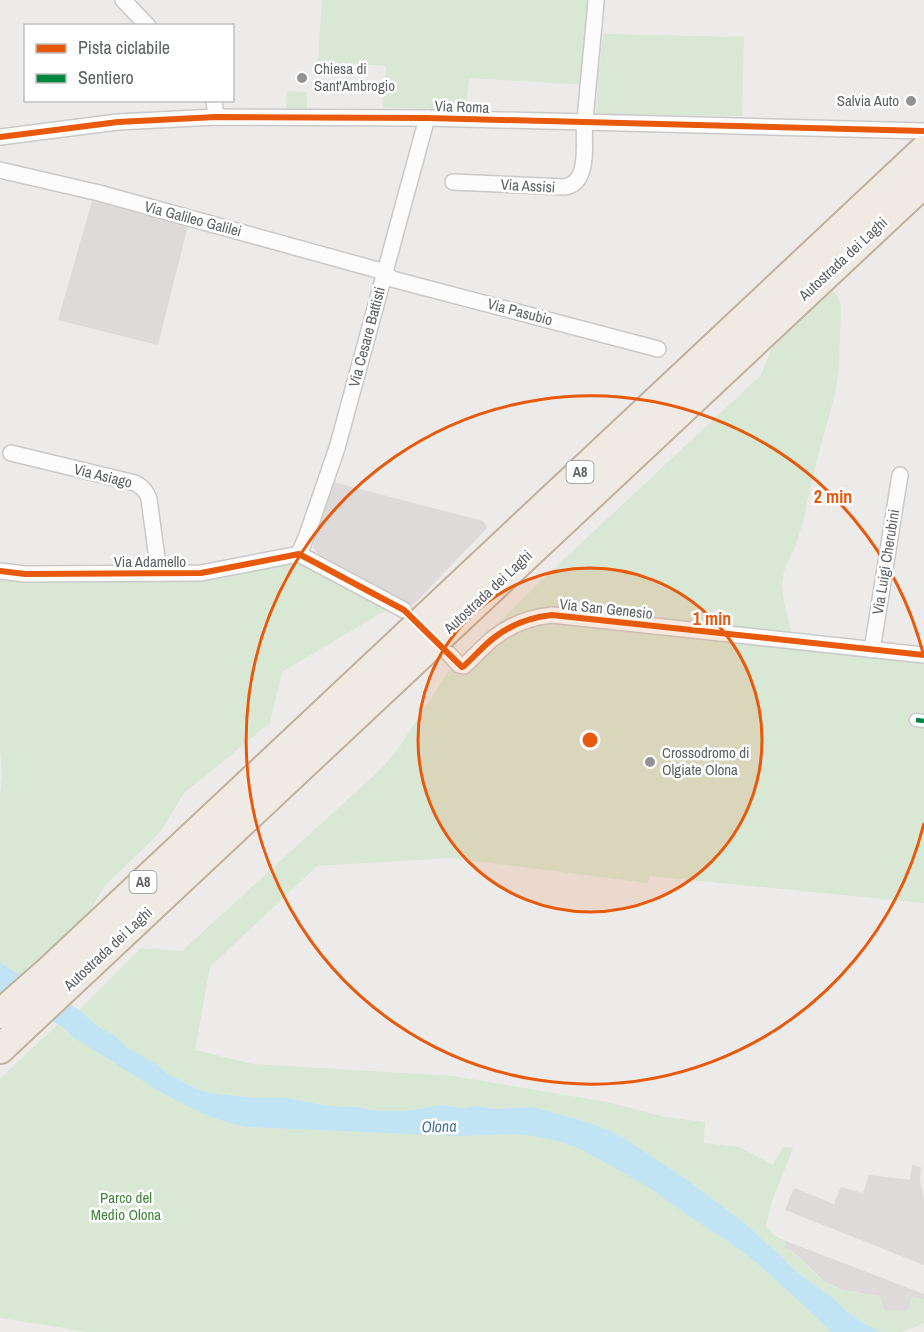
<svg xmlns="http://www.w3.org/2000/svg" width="924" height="1332" font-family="'Archivo Narrow',sans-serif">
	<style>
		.industrial { fill: #dddad9 }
		.green { fill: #d9e7d5 }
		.water { fill: #c0e4f4 }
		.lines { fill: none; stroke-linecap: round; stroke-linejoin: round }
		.pedestrian-casing { stroke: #cac9c9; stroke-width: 15 }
		.minor-casing { stroke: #cac9c9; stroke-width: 18 }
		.motorway-casing { stroke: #c3b098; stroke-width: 32 }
		.pedestrian { stroke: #fcfcfc; stroke-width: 12 }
		.minor { stroke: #fcfcfc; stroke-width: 15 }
		.motorway { stroke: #efeae3; stroke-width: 28 }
		.quiet { stroke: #00873e; stroke-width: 4.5; stroke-dasharray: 9 4.5; stroke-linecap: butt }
		.cycleway-casing { stroke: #fff; stroke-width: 10 }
		.cycleway { stroke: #e8590c; stroke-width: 6 }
		.ring { fill: none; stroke: #e8590c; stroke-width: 3 }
		.poi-dot { fill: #909294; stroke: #fff; stroke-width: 2 }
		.labels { text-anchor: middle; stroke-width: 5; stroke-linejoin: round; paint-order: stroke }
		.shield { fill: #fff; stroke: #8e9194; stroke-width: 1.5 }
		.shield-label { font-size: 14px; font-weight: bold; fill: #5e6266 }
		.poi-label { font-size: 15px; fill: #5e6266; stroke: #fff; text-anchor: start }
		.street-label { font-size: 15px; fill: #5e6266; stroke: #fff }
		.park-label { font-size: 15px; fill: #42853d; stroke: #fff }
		.water-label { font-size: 16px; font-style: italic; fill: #479; stroke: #fff }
		.centre { fill: #e8590c; stroke: #fff; stroke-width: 3 }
		.ring-label { font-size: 18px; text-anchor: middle; font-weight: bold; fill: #e8590c; stroke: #fff; stroke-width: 5; stroke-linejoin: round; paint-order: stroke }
	</style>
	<rect width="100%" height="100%" fill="#edebe9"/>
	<!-- industrial -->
	<g class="industrial">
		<path d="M92,201l96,25 -30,119 -100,-25z"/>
		<path d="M333,482l150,39 4,7 -74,77 -94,-51 -6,-7z"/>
		<path d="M912,1165l9,2 -1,13 4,19v66l-139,-55 9,-22 40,16 7,-17 22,6 6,-18 41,5z"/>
		<path d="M786,1241l138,53v5l-16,11 -23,1 -6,-15 -36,-6 -18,-8 -32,-30 -9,-5z"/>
	</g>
	<!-- green -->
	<g class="green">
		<path d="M322,0h268l-5,85 -116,-7 -3,33 -83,-4 3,-41 -68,-5z"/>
		<path d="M603,34l141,3 -2,79 -146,-2 2,-35z"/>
		<path d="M287,91l20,1v18l-21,-1z"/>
		<path d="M832,289l6,8 3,10 -2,62 -4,25 -20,73 -12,55 -7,23 -12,26 -2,15 2,16 7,30 7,7 126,17v247l-275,-27 -1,7 -198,-25 -133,8 -107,101 -15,83 58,14 200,12 154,26 58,15 40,5 -1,21 35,4 34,18 10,-18 10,1 -22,56 -5,22 9,10 11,5 -2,6c16,9 26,24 40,34 16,12 37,12 55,15l6,15 23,-1 4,-14 12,3v24l-11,5 -12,4h-20l-18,-9 -15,-11 -14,-13 -40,-29 -17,-18 -9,-7 -22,-21 -60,-45 -59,-39 -19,-10 -21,-8 -54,-15 -38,2 -18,-3 -14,2 -22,-3 -34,6h-28l-23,-4 -26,-1 -44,-8h-31l-46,-5 -14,-5 -27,-14 -13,-10 -26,-15 -15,-14 -14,-7 -21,-18 62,-62 41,3 200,-183 18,-22 48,-74 98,-96 215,-201 10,-26z"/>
		<path d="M299,559l92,48 -109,65 -12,51 -86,70 -23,38 -58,57 -14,25 -69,63 -20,-14v-165l2,-22 -2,-26v-171l39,2z"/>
		<path d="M59,1023l133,76 353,24 212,117 86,92h-755l-88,-14v-239z"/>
	</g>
	<!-- water -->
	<path class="water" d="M0,962l20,14 59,34 21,18 14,7 15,14 27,15 12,10 27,14 14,5 46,5h31l44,8 26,1 23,4h28l34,-6 22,3 13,-2 19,3 38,-2 54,15 21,8 19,10 59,39 60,45 22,21 9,7 17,18 40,29 14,13 15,11 18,9h-49l-59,-55 -27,-23 -20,-14 -39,-25 -37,-27 -71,-40 -21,-7 -23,-5 -23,-2 -52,2 -214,-9c-64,-13 -116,-57 -172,-89l-12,-12 -62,-30z"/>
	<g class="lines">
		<!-- pedestrian casing -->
		<g class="pedestrian-casing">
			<path id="pedestrian" d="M916,720l8,1"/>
		</g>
		<!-- minor casing -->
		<g class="minor-casing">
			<g id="minor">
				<path d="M123,0l25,26"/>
				<path d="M214,100l2,17"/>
				<path d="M0,137l118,-15 98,-5 211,1 497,13"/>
				<path d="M0,170l99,23 275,76 10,3 8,7 266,70"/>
				<path d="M453,182l111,5c8,-1 14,-6 17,-14 6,-16 2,-35 4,-51 3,-41 8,-81 11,-122"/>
				<path d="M11,453l124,30c8,4 11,8 14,16l10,74"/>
				<path d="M299,554l8,-19 30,-87 90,-330"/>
				<path d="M299,554l105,56"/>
				<path d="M0,571l25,3 176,-1 98,-19"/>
				<path d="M872,650l28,-175"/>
				<path d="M449,654l10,11 5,1c11,-10 20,-21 31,-29 17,-13 37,-20 57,-22l372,40"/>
			</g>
		</g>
		<!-- motorway casing -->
		<g class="motorway-casing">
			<g id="motorway">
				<path d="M0,1014l50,-44 874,-820"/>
				<path d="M0,1049l924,-866"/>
			</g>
		</g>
		<!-- pedestrian -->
		<use href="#pedestrian" class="pedestrian"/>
		<!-- minor -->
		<use href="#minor" class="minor"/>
		<!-- motorway -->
		<use href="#motorway" class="motorway"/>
		<!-- quiet -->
		<path class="quiet" d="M916,720l8,1"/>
		<!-- cycleway casing -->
		<g class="cycleway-casing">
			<g id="cycleway">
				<path d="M0,137l118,-15 98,-5 211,1 497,13"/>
				<path d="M0,571l25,3 176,-1 98,-19 105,56 58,57 2,-1c11,-10 20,-21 31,-29 17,-13 37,-20 57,-22l372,40"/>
			</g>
		</g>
		<!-- cycleway -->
		<use href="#cycleway" class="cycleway"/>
	</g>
	<!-- distance rings -->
	<circle cx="590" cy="740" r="172" fill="#e8590c" fill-opacity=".12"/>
	<g class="ring">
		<circle cx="590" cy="740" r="172"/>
		<path d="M924 823A344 344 0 1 1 924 657"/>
	</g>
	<!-- markers -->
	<g class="poi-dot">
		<circle cx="302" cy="78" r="6"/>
		<circle cx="911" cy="101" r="6"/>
		<circle cx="650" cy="762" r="6"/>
	</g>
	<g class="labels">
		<!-- shield labels -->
		<g class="shield">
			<rect x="566.5" y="461" width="27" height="22" rx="4.5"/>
			<rect x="129.5" y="871" width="27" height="22" rx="4.5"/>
		</g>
		<g class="shield-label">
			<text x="580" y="477">A8</text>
			<text x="143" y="887">A8</text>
		</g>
		<!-- poi labels -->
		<g class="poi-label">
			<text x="314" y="74">Chiesa di<tspan x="314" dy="17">Sant'Ambrogio</tspan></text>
			<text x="899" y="106" text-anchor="end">Salvia Auto</text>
			<text x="662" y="758">Crossodromo di<tspan x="662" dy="17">Olgiate Olona</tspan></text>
		</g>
		<!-- street labels -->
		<g class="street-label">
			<text transform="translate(462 107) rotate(2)" y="5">Via Roma</text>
			<text transform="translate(528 186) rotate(3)" y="5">Via Assisi</text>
			<text transform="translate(193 219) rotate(15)" y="5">Via Galileo Galilei</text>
			<text transform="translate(843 259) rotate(-43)" y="5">Autostrada dei Laghi</text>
			<text transform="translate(520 312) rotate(15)" y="5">Via Pasubio</text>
			<text transform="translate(367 337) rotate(-75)" y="5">Via Cesare Battisti</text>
			<text transform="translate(103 476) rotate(14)" y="5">Via Asiago</text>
			<text x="150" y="567">Via Adamello</text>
			<text transform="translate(886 562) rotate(-81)" y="5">Via Luigi Cherubini</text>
			<text transform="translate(488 592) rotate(-43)" y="5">Autostrada dei Laghi</text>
			<text transform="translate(606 609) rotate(6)" y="5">Via San Genesio</text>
			<text transform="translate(108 949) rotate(-43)" y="5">Autostrada dei Laghi</text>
		</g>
		<!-- park labels -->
		<g class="park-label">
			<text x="126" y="1203">Parco del<tspan x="126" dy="17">Medio Olona</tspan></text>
		</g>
		<!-- water labels -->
		<g class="water-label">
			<text transform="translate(439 1126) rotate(-2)" y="6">Olona</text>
		</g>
	</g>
	<circle cx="590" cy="740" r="9" class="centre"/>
	<g class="ring-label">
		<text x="833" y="503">2 min</text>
		<text x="712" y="625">1 min</text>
	</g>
	<!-- legend -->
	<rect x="24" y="24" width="210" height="78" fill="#ffffff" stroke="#bfc0c2" stroke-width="1.5"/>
	<rect x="36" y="44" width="30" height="9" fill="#e8590c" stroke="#bfc0c2" stroke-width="1.5"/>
	<text x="78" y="54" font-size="18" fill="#5e6266">Pista ciclabile</text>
	<rect x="36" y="74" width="30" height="9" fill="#00873e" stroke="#bfc0c2" stroke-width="1.5"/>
	<text x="78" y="84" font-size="18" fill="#5e6266">Sentiero</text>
</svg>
